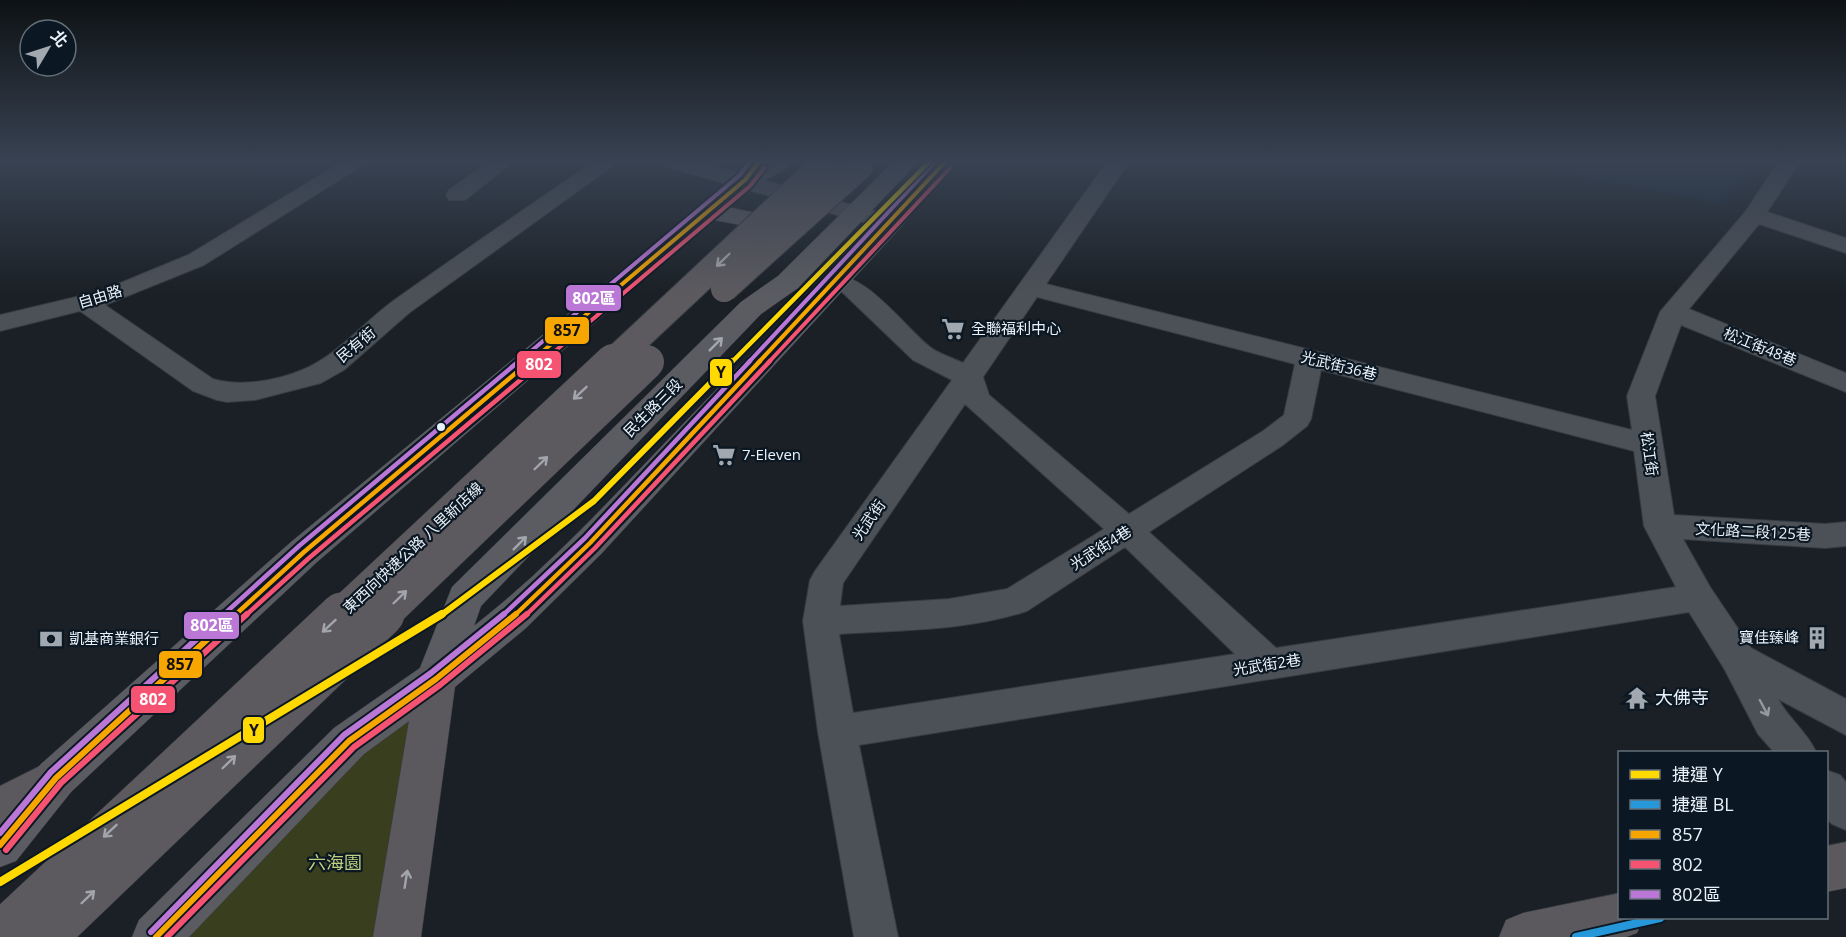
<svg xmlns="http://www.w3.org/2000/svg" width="1846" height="937" font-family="'Open Sans','Noto Sans TC',sans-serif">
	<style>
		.built { fill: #182938 }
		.green { fill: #383e1e }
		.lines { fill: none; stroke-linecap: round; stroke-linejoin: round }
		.minor-casing { stroke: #373c42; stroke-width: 2 }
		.secondary-casing { stroke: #373c42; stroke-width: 1 }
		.primary-casing { stroke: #373c42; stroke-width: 1 }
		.trunk-casing { stroke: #373c42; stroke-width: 1 }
		.minor { fill: #4c5157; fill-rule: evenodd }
		.secondary { fill: #5b5c62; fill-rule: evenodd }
		.primary { fill: #5b595e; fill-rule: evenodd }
		.trunk { fill: #5c5a5f; fill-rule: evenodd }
		.trunk-bridge-far2-casing { stroke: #373c42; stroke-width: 28; stroke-linecap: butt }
		.trunk-bridge-far1-casing { stroke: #373c42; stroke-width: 35; stroke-linecap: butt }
		.trunk-bridge-casing { stroke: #373c42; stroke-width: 44; stroke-linecap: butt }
		.trunk-bridge-far2 { stroke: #5c5a5f; stroke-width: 26 }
		.trunk-bridge-far1 { stroke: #5c5a5f; stroke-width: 34 }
		.trunk-bridge { stroke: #5c5a5f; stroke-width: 43 }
		.bus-1-far2-casing { stroke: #0b1722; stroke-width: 8 }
		.bus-1-far1-casing { stroke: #0b1722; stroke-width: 9 }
		.bus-1-casing { stroke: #0b1722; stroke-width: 10 }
		.bus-2-far2-casing { stroke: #0b1722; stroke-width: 8 }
		.bus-2-far1-casing { stroke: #0b1722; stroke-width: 9 }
		.bus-2-casing { stroke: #0b1722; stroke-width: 10 }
		.bus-3-far2-casing { stroke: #0b1722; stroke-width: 8 }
		.bus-3-far1-casing { stroke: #0b1722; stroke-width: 9 }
		.bus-3-casing { stroke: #0b1722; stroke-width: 10 }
		.bus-1-far2 { stroke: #f7a600; stroke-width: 4 }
		.bus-1-far1 { stroke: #f7a600; stroke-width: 4.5 }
		.bus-1 { stroke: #f7a600; stroke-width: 6 }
		.bus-2-far2 { stroke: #f65372; stroke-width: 4 }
		.bus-2-far1 { stroke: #f65372; stroke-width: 4.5 }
		.bus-2 { stroke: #f65372; stroke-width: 6 }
		.bus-3-far2 { stroke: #ba77d6; stroke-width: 4 }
		.bus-3-far1 { stroke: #ba77d6; stroke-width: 4.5 }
		.bus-3 { stroke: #ba77d6; stroke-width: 6 }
		.metro-1-far2-casing { stroke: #0b1722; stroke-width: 8 }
		.metro-1-far1-casing { stroke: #0b1722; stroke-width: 10 }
		.metro-1-casing { stroke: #0b1722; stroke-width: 12 }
		.metro-2-casing { stroke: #0b1722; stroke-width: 12 }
		.metro-1-far2 { stroke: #ffd900; stroke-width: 4.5 }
		.metro-1-far1 { stroke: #ffd900; stroke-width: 6 }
		.metro-1 { stroke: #ffd900; stroke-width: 8 }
		.metro-2 { stroke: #2697d8; stroke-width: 8 }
		.oneway { stroke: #a2a6ac }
		.oneway2 { stroke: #a2a7ae }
		.oneway3 { stroke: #9399a0 }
		.bus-dot { fill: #e9f2fa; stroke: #0b1722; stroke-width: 2 }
		.labels { text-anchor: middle; stroke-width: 4.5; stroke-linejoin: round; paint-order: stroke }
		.street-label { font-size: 15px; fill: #e9f2fa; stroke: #0b1722 }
		.poi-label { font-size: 15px; fill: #e9f2fa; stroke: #0b1722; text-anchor: start }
		.near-poi-label { font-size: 18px; fill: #e9f2fa; stroke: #0b1722; text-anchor: start }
		.near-park-label { font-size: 18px; fill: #bfcf7f; stroke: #0b1722 }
		.line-badge { stroke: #0b1722; stroke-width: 2 }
		.badge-label { font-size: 16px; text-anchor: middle; font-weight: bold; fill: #fff }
		.pale-badge-label { font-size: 16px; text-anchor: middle; font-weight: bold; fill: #111 }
	</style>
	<rect width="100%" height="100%" fill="#1a2026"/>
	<!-- built -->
	<path class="built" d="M1511,162h250l-41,42z"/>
	<!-- green -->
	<path class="green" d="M436,679l-39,258h-229z"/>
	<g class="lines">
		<!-- minor casing -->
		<g class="minor-casing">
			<g id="minor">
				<path d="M342,162h26l-164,103 -99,40 108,74c27,8 63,2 89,-9 35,-14 61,-47 91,-69 66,-47 133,-93 200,-139h25l-209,151 -65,57 -23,13 -66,17 -28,2 -10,-2 -24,-9 -113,-80 -80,20v-16l101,-24 87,-36z"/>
				<path d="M488,162h25l-48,38h-16l-3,-5 3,-5z"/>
				<path d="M664,162h35l200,56 3,5 -3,5h-16l-216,-61z"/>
				<path d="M1107,162h22l-83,122 586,146 -5,-34 33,-84 86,-101 32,-49h22l-33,50 79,26v15l-87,-29 -70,85 157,64v19l-165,-67 -26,71 19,119 151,9 21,-2v24l-21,2 -142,-9 27,48 41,61 95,51v36l-68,-36c11,20 29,33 38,53h-42l-16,-18 -33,-64 -36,-58 -830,133 39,192h-44l-36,-205 -15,-111 7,-41 5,-9 137,-191 -39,-20 -72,-69 -15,-5 -3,-5 3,-5c37,-9 77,50 104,71 9,7 23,11 33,16zM1037,297l258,67 -11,51 -21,16 -134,83 -140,-119 -6,-18zM1321,370l313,81 10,75 32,61 -400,61 -127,-116 134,-87 24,-19 4,-7zM965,404l139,125 -97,60 -58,10 -109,7 3,-23zM1125,547l110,107 -382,59 -14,-79c62,-4 128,-3 188,-23z"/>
				<path d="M1826,770l14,5 6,7v48l-14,-6 -6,-6z"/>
			</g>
		</g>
		<!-- secondary casing -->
		<g class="secondary-casing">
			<g id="secondary">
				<path d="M747,162h24l-18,23 -25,22 73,15 4,5 -4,5 -9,3 -78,-15 -397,342 -246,230 -55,69 -16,6v-56l41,-47 250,-222 446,-367z"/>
				<path d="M893,162h25l-120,126 -37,26 -280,292 -7,20c77,-60 143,-134 211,-204 83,-86 167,-171 247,-260h25l-57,66 -298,325 -76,75 -76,63 -86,63 -175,183h-57l7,-17 195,-192 86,-60 32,-81 289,-285 37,-26z"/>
			</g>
		</g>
		<!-- primary casing -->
		<g class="primary-casing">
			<g id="primary">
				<path d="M436,662l14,5 6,12 -35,258h-48l43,-258 6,-12z"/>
				<path d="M56,758l15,6 6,14 -6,14 -71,38v-44z"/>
				<path d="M1846,842v46l-20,4v-46z"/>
				<path d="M1620,893v25h23l-6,15 -11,4h-127l7,-17 17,-7z"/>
			</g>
		</g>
		<!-- trunk casing -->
		<g class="trunk-casing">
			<path id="trunk" d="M763,162h30l-4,5c-16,8 -34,23 -52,18l-4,-5 4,-5z"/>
		</g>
		<!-- minor -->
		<use href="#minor" class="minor"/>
		<!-- secondary -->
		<use href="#secondary" class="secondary"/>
		<!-- primary -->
		<use href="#primary" class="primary"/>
		<!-- trunk -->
		<use href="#trunk" class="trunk"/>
		<!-- trunk-bridge-far2 casing -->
		<g class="trunk-bridge-far2-casing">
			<g id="trunk-bridge-far2">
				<path d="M724,289l136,-123"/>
				<path d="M611,363l215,-201"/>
			</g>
		</g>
		<!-- trunk-bridge-far1 casing -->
		<g class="trunk-bridge-far1-casing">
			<g id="trunk-bridge-far1">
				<path d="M340,616l273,-255"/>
				<path d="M382,616l265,-254"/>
			</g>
		</g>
		<!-- trunk-bridge casing -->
		<g class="trunk-bridge-casing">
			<g id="trunk-bridge">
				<path d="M0,934l342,-320"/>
				<path d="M46,937l337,-323"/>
			</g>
		</g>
		<!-- trunk-bridge-far2 -->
		<use href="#trunk-bridge-far2" class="trunk-bridge-far2"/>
		<!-- trunk-bridge-far1 -->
		<use href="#trunk-bridge-far1" class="trunk-bridge-far1"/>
		<!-- trunk-bridge -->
		<use href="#trunk-bridge" class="trunk-bridge"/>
		<!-- bus-1-far2 casing -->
		<g class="bus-1-far2-casing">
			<g id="bus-1-far2">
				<path d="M529,363l216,-183 14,-18"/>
				<path d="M758,363l187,-201"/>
			</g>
		</g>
		<!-- bus-1-far1 casing -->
		<g class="bus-1-far1-casing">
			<g id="bus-1-far1">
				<path d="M234,616l70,-64 226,-191"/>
				<path d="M514,616l76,-73 170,-182"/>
			</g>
		</g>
		<!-- bus-1 casing -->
		<g class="bus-1-casing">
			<g id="bus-1">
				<path d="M0,845l56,-67 179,-164"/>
				<path d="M156,937l193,-196 87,-62 80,-65"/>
			</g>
		</g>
		<!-- bus-2-far2 casing -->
		<g class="bus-2-far2-casing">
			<g id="bus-2-far2">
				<path d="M541,363l209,-177 15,-19"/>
				<path d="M768,363l183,-196"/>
			</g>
		</g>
		<!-- bus-2-far1 casing -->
		<g class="bus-2-far1-casing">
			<g id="bus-2-far1">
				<path d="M245,616l64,-58 234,-197"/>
				<path d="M525,616l70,-68 175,-187"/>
			</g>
		</g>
		<!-- bus-2 casing -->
		<g class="bus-2-casing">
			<g id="bus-2">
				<path d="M6,850l55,-67 186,-169"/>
				<path d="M167,937l187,-190 86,-62 87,-71"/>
			</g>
		</g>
		<!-- bus-3-far2 casing -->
		<g class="bus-3-far2-casing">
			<g id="bus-3-far2">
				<path d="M517,363l223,-188 9,-13"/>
				<path d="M748,363l187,-201"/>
			</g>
		</g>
		<!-- bus-3-far1 casing -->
		<g class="bus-3-far1-casing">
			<g id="bus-3-far1">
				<path d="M222,616l77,-70 220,-185"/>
				<path d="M502,616l83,-78 165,-177"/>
			</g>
		</g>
		<!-- bus-3 casing -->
		<g class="bus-3-casing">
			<g id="bus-3">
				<path d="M0,833l51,-61 173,-158"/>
				<path d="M151,932l193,-197 87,-62 73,-59"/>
			</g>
		</g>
		<!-- bus-1-far2 -->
		<use href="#bus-1-far2" class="bus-1-far2"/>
		<!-- bus-1-far1 -->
		<use href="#bus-1-far1" class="bus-1-far1"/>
		<!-- bus-1 -->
		<use href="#bus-1" class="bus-1"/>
		<!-- bus-2-far2 -->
		<use href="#bus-2-far2" class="bus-2-far2"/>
		<!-- bus-2-far1 -->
		<use href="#bus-2-far1" class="bus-2-far1"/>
		<!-- bus-2 -->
		<use href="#bus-2" class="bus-2"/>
		<!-- bus-3-far2 -->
		<use href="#bus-3-far2" class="bus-3-far2"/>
		<!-- bus-3-far1 -->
		<use href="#bus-3-far1" class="bus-3-far1"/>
		<!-- bus-3 -->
		<use href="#bus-3" class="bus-3"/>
		<!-- metro-1-far2 casing -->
		<g class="metro-1-far2-casing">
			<path id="metro-1-far2" d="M731,363l198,-201"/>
		</g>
		<!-- metro-1-far1 casing -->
		<g class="metro-1-far1-casing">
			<path id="metro-1-far1" d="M440,616l154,-115 138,-140"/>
		</g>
		<!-- metro-1 casing -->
		<g class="metro-1-casing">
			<path id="metro-1" d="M0,882l442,-268"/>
		</g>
		<!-- metro-2 casing -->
		<g class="metro-2-casing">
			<path id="metro-2" d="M1576,937l84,-19"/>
		</g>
		<!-- metro-1-far2 -->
		<use href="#metro-1-far2" class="metro-1-far2"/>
		<!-- metro-1-far1 -->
		<use href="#metro-1-far1" class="metro-1-far1"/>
		<!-- metro-1 -->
		<use href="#metro-1" class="metro-1"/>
		<!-- metro-2 -->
		<use href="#metro-2" class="metro-2"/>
	</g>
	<!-- one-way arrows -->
	<defs><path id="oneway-shaft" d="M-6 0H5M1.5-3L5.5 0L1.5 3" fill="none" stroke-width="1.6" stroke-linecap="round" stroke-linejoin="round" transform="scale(1.5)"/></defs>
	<g class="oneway">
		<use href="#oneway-shaft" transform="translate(723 260) rotate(136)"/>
		<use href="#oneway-shaft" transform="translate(580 393) rotate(137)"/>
		<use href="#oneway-shaft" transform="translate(541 463) rotate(-44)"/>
		<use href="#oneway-shaft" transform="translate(400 597) rotate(-44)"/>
		<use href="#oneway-shaft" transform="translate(329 626) rotate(137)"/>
		<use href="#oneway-shaft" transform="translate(229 762) rotate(-44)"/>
		<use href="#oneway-shaft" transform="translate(110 831) rotate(137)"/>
		<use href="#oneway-shaft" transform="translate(406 879) rotate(-81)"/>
		<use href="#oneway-shaft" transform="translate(88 897) rotate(-44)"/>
	</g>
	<g class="oneway2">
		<use href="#oneway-shaft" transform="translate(716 344) rotate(-45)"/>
		<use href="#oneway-shaft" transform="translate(520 543) rotate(-45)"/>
	</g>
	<use class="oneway3" href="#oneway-shaft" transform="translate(1764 708) rotate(62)"/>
	<!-- sky -->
	<linearGradient id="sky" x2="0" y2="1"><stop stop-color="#0e1215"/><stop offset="0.55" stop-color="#384252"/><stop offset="1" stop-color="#384252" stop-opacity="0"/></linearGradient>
	<rect width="1846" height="293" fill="url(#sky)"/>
	<!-- icons -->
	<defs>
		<g id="supermarket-bare" transform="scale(1.8)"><path d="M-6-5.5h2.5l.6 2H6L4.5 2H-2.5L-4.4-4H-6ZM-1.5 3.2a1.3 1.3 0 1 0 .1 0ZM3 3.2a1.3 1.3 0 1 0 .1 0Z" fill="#a1a8b0" stroke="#0b1722" stroke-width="2.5" paint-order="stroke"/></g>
		<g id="building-bare" transform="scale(1.8)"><path d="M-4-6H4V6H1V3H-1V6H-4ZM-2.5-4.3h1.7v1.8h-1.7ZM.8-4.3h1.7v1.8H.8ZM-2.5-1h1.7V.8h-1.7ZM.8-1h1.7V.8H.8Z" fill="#a1a8b0" stroke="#0b1722" stroke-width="2.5" paint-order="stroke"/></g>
		<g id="bank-bare" transform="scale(1.8)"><path d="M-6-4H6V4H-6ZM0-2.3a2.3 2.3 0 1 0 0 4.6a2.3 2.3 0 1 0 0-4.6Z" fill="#a1a8b0" stroke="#0b1722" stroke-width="2.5" paint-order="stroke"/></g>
		<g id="temple-bare" transform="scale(1.8)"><path d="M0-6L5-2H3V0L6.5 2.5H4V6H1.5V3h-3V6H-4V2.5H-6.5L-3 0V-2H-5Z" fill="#a1a8b0" stroke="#0b1722" stroke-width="2.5" paint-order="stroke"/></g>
	</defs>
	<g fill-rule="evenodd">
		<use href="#supermarket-bare" x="953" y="329"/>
		<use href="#supermarket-bare" x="724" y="455"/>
		<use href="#building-bare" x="1817" y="638"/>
		<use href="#bank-bare" x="51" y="639"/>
		<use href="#temple-bare" x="1637" y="698"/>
	</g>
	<!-- markers -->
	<circle class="bus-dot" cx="441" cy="427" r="5"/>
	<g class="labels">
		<!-- street labels -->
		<g class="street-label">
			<text transform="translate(100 297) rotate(-17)" y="5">自由路</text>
			<text transform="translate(356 345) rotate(-40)" y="5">民有街</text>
			<text transform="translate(1760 347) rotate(22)" y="5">松江街48巷</text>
			<text transform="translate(1339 366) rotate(14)" y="5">光武街36巷</text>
			<text transform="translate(653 408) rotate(-45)" y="5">民生路三段</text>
			<text transform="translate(1649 454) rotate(82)" y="5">松江街</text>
			<text transform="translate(869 520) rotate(-55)" y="5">光武街</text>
			<text transform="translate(1753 532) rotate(3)" y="5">文化路二段125巷</text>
			<text transform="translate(413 548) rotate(-43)" y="5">東西向快速公路 八里新店線</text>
			<text transform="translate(1101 548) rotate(-32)" y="5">光武街4巷</text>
			<text transform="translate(1267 665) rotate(-9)" y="5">光武街2巷</text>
		</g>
		<!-- poi labels -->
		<g class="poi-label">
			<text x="971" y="334">全聯福利中心</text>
			<text x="742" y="460">7-Eleven</text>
			<text x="1799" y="643" text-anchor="end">寶佳臻峰</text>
			<text x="69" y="644">凱基商業銀行</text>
		</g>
		<!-- near-poi labels -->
		<g class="near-poi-label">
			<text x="1655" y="704">大佛寺</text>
		</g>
		<!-- near-park labels -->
		<g class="near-park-label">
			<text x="335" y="869">六海園</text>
		</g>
	</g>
	<g class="line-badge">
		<rect x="565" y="284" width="57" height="28" rx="6" fill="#ba77d6"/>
		<rect x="544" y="316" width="46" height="29" rx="6" fill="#f7a600"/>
		<rect x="516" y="350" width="46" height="29" rx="6" fill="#f65372"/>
		<rect x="709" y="358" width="24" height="29" rx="6" fill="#ffd900"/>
		<rect x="183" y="611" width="57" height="29" rx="6" fill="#ba77d6"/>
		<rect x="158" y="650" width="45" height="29" rx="6" fill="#f7a600"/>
		<rect x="130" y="685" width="46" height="29" rx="6" fill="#f65372"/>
		<rect x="242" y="716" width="23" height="28" rx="6" fill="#ffd900"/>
	</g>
	<g class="badge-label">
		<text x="594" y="304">802區</text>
		<text x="539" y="370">802</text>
		<text x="212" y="631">802區</text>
		<text x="153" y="705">802</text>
	</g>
	<g class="pale-badge-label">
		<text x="567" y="336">857</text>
		<text x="721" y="378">Y</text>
		<text x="180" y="670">857</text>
		<text x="254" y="736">Y</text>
	</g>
	<!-- legend -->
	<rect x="1618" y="751" width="210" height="168" fill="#0b1722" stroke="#646f78" stroke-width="1.5"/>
	<rect x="1630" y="770" width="30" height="9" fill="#ffd900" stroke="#646f78" stroke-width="1.5"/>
	<text x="1672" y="781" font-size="18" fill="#e9f2fa">捷運 Y</text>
	<rect x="1630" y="800" width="30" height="9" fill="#2697d8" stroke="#646f78" stroke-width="1.5"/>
	<text x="1672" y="811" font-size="18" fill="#e9f2fa">捷運 BL</text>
	<rect x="1630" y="830" width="30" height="9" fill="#f7a600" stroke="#646f78" stroke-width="1.5"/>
	<text x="1672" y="841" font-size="18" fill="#e9f2fa">857</text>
	<rect x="1630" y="860" width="30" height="9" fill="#f65372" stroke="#646f78" stroke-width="1.5"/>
	<text x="1672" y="871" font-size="18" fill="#e9f2fa">802</text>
	<rect x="1630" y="890" width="30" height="9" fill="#ba77d6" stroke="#646f78" stroke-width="1.5"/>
	<text x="1672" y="901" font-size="18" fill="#e9f2fa">802區</text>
	<!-- north arrow -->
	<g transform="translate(48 48) rotate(51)"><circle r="28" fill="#0b1722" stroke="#646f78" stroke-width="1.5"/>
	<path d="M0-4.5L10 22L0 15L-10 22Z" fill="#a1a8b0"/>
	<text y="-9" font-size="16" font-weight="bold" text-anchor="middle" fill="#e9f2fa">北</text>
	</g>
</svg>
